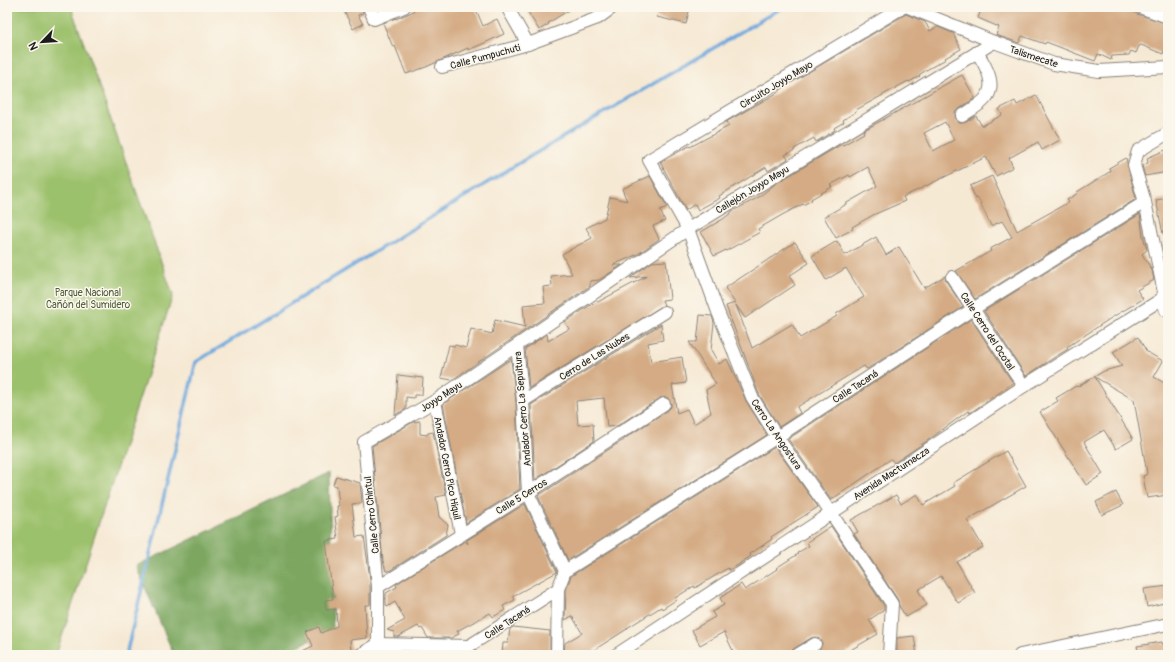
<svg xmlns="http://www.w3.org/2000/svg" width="1175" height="662" font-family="Pangolin,sans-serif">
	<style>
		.green { fill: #9cc16c; stroke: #5c6e44 }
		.forest { fill: #7da760; stroke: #4c623e }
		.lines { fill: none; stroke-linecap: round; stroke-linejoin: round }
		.stream { stroke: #6ca7dc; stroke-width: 3.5 }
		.building { fill: #d4ab84; fill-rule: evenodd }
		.street-casing { stroke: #898278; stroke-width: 14 }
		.secondary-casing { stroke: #898278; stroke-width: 18 }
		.street { stroke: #fff; stroke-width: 12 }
		.secondary { stroke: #fff; stroke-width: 17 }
		.labels { text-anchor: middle; stroke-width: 3; stroke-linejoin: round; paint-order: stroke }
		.street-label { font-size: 10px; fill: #1c1c1c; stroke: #fbf7ec }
		.park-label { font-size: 10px; fill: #4f5e3c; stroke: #fbf7ec }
	</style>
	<rect width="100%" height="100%" fill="#fbf7ec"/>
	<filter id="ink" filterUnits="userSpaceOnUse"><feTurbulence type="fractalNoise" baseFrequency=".025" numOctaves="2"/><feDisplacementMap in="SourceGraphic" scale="8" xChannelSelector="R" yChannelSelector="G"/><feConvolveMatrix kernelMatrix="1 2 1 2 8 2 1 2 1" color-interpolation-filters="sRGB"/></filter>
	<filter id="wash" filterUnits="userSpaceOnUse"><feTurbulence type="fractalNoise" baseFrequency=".012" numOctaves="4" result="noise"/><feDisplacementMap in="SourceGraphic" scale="16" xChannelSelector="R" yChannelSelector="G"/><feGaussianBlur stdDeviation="0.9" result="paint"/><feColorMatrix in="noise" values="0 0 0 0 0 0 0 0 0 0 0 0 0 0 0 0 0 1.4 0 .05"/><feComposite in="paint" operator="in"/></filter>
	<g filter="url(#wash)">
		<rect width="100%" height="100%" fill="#f6e9d4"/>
		<!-- green -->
		<path class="green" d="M7,7h64l102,288 -117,360h-49z"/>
		<!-- forest -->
		<path class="forest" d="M329,473l4,156 -53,26h-106l-38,-89z"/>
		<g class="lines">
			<!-- stream -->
			<path class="stream" d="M126,655l70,-293 325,-200 262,-155"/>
		</g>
		<g id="blocks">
			<!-- building -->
			<g class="building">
				<path d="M342,7h20l1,6 -5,2 5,9 -10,5z"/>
				<path d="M412,7h63l8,19 14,-7 7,15 -24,11 -12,5v-2l-42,19 -20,7 -11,-28 -2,1 -10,-24 13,-5v1l18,-8z"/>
				<path d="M525,7h49l-26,16 1,1 -10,6z"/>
				<path d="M659,7h31l-4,17 -29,-7z"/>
				<path d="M982,7h151l1,5 3,2 31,10v27h-4l-1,3 -22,-9 -2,1 -3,7 -5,-2 -2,4 -17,1 -1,4 -13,-6 -3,7 -41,-16 -8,-3 -1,2 -23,-8 -3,7 -23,-8 3,-8 -21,-9z"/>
				<path d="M906,14l19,8 5,9 7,-4 16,6 8,16 -16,9 1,1 -18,10 -9,6 1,1 -11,6 -1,-1 -52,29 1,1 -14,9 1,2 -10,6 1,2 -19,12 -2,-4 -20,11 1,1 -10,5 3,4 -20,12 -2,-4 -47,29 1,2 -22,12 -3,-6 -9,6 -26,-48 29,-16 1,1 39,-21 -3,-4 51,-29 7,-6z"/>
				<path d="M962,75l13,23 -20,14v5l3,6h4l4,-1 10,-6 6,10 20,-11 -3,-6 16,-8 2,4 19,-10 24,45 -18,10 -4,-8 -29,16 4,9 -17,9 -10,-19 -83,40 2,4 -32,14 -21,12 1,2 -17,9 -12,-21 21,-12v-1l32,-18 -9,-19 -18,10 -1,-2 -19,10 2,2 -21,12 1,1 -9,5v-1l-21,11 -24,14 2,3 -34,19v-1l-12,6 -13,-24 22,-13 8,-6v-1l28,-15 16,-13 67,-40 1,1 21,-12 -1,-2 7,-4zM945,122l9,18 -21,11 -9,-18z"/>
				<path d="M1168,149v23l-23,4 -3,-10 6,-3 -1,-5z"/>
				<path d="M1126,158l10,41 -161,100 -19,-28 35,-20 -1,-2 22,-12 -10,-16 -11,5 -13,-28 -2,1 -6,-13 22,-10 25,55 52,-29 -2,-2 11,-7 -1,-1 34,-21 -2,-3z"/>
				<path d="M650,176l17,31 -7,3 5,11 -12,5 6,13 -21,15 -25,11h9l-23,15 -9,1v5l-138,94 -11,-2 8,-33 6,1v-1l11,3 5,-19 21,5 3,-14 30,7 -2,-22 22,-2 -2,-16 9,-1 -1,-10 21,-2 -10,-20 30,-16 -6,-10 19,-10 5,-21 17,4 -5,-12z"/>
				<path d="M1168,198v36h-5l-7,-34z"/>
				<path d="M1140,214l3,22 4,14 -5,4 10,16 2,10 -17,10 6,9 -32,19 -44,29 1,2 -13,8 -29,19 -42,-65z"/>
				<path d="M876,237l10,18 13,-8 25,41 21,-12 1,5 17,26 -96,62 -3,-3 -67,41 3,6 -21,14 -20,-33 -5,-13 -28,-75 9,-3 -10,-15 70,-46 14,21 -20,13 6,9 -50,33 -9,-13 16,43 40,-24 8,14 37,-22 -1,-2 28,-17 -18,-29 -20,12 -14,-24 25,-15 8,14z"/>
				<path d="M666,261l4,38 -8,1 2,5 -135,83 -4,-39 22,-15 1,7 21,-12 -4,-7 27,-18v1l55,-29 -17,2 22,-16z"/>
				<path d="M700,315l12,1 2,7 -3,27 8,14 8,-5 19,42 21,34 -199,125 -30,-64 79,-52 7,-4v-1l44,-29 3,-3v-4l-4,-6 -7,1 -43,28 -10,1 -3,-29 -28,3 2,24 15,-1 1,17 -59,39 -4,-75 130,-81 2,16 -15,3 3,19 31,-5 4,26 -14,2 5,28 10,-4 7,15 17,-11 -5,-23 10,-6 -27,-42h8z"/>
				<path d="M971,319l42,64 -43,30 -2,-2 -41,30 -33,22 -3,-4 -60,41 -43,-61z"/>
				<path d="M1138,337l9,15 16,9 -9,16 14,8v110l-21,3 -4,-22 3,-1 1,-2 -13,-73 -39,-23 38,62 -17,10 -12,-19 -20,12 19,32 -17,11 -46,-73 18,-11 -2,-3 20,-12 1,1 27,-16 18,-5 -9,-14z"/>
				<path d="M511,359l5,43 4,87 -54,34 -23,-119z"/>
				<path d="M398,375l25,3 -1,17h-8v3l-8,-1v12l-11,6z"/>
				<path d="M420,421v13l7,1 1,-2 5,-1 13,63 -10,2 3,20 9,8 -2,10 -57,36h-3l-3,-10 -11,-115 41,-24z"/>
				<path d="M775,447l43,60 -47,30 1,2 -22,15 1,2 -11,7v1l-11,6 -1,-2 -33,20 -1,-2 -19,12 1,2 -14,9 -1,-2 -34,21v1l-33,21 3,5h-33l1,-12 17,-10 -10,-17 -7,4 1,-30 5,-14z"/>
				<path d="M1006,451l20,35 -59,34 16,27 -26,15 18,31 -17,10 -17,-27 -23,14 9,15 -21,12 -7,-11 -1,-6 -44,-66 4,-2 -7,-12 45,-25 5,9 16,-10 6,11 32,-19 -2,-3z"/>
				<path d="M336,476l24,7 2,20 -10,1 4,33 8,-1 6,43v26h-5l2,33 -17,2 1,11h-9l2,4h-50l19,-9 -6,-14 12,-5 2,6 16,-7 -1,-17 -10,1 -1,-10 8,-1 -7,-58 12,-2 -3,-22 3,-1 -1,-10h2l-2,-20 -4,-1z"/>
				<path d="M1116,492l7,13 -21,10 -6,-13z"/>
				<path d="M525,504l32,68 -44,24 2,4 -12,6 2,4 -12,7 -3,-4 -33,18 2,3 -8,4h-23l-6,-10 -2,1 -2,-3 -20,11h-4v-5l-7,-2 18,-10 -10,-18 -8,5 -1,-3v-11l11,-6 -1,-3 69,-43 3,3 -1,-4z"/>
				<path d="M831,526l53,80v4l-15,10 9,14 -31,18 1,3h-37l8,-5 3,-6 -1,-4 -6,-3 -4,1 -18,11 -3,6h-26v-1l-8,1h-21l-11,-23 -24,13 -8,-15 23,-13 -3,-5 12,-7 -4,-7 21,-14 4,6 32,-21 -1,-1 22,-14 -1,-1 12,-7 -2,-4z"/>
				<path d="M1168,586v16l-21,5 -3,-18z"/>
				<path d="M513,627l37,4v24h-48l1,-12h5l2,-14z"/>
				<path d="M914,636l3,19h-20v-17z"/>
				<path d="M1162,642v2h6v11h-29l-2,-9z"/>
			</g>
		</g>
	</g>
	<g filter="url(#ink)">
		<use href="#blocks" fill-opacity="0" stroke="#898278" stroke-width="1"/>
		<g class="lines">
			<!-- street casing -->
			<g class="street-casing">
				<g id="street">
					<path d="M369,7l5,12 30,-12"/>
					<path d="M507,7l21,37"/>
					<path d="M908,7l86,35 60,22 45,7 69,-4"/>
					<path d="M1140,7l28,10"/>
					<path d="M442,67l86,-23 70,-26 15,-11"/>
					<path d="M962,116c7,-5 17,-10 23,-17 13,-14 0,-34 -8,-47"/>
					<path d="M952,277l72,109"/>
					<path d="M517,346l6,55 5,92 37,78 -7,18 -1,66"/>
					<path d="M435,401l26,133"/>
					<path d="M523,401l142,-89"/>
					<path d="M565,571l212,-134 196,-128 172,-107"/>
					<path d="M378,587l150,-94 136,-89"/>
					<path d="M360,655l18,-11 91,2 89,-57"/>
					<path d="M376,655l2,-11v-57l-14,-145 71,-41 253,-172 306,-187"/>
					<path d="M616,655l408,-269 141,-89 -20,-95 -11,-37 4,-14 30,-18"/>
					<path d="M797,655l18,-11"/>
					<path d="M889,655l3,-51 -61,-91 -54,-76 -25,-40 -34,-85 -30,-83 -39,-69 254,-153"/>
					<path d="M1020,655l148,-31"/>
				</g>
			</g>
			<!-- secondary casing -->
			<g class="secondary-casing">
				<path id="secondary" d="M1168,296l-3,1 3,12"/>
			</g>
			<!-- street -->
			<use href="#street" class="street"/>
			<!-- secondary -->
			<use href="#secondary" class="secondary"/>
		</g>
	</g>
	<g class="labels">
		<!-- street labels -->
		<g class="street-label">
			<text transform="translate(485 56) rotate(-15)" y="4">Calle Pumpuchuti</text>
			<text transform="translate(1034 56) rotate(18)" y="4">Talismecate</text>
			<text transform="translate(776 84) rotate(-31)" y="4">Circuito Joyyo Mayo</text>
			<text transform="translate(752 189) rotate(-31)" y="4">Callejón Joyyo Mayu</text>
			<text transform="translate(988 331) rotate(57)" y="4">Calle Cerro del Ocotal</text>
			<text transform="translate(594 356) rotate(-32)" y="4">Cerro de Las Nubes</text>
			<text transform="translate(855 386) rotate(-33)" y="4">Calle Tacaná</text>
			<text transform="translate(441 396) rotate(-33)" y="4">Joyyo Mayu</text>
			<text transform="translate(522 409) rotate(-95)" y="4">Andador Cerro La Sepultura</text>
			<text transform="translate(777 434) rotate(56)" y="4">Cerro La Angostura</text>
			<text transform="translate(448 468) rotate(79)" y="4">Andador Cerro Pico Hiquil</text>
			<text transform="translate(891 473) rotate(-33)" y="4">Avenida Mactumacza</text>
			<text transform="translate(521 496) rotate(-32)" y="4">Calle 5 Cerros</text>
			<text transform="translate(371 515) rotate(-96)" y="4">Calle Cerro Chintul</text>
			<text transform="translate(507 622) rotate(-33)" y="4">Calle Tacaná</text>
		</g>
		<!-- park labels -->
		<g class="park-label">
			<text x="88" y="296">Parque Nacional<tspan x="88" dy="12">Cañón del Sumidero</tspan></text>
		</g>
	</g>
	<!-- margin -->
	<rect width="1175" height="662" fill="none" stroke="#fbf7ec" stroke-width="24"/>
	<!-- north arrow -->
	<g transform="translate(42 42) rotate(245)" stroke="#fbf7ec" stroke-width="3" paint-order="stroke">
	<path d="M0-3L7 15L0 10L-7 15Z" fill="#1c1c1c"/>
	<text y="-6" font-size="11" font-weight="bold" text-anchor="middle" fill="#1c1c1c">N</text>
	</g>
</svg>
